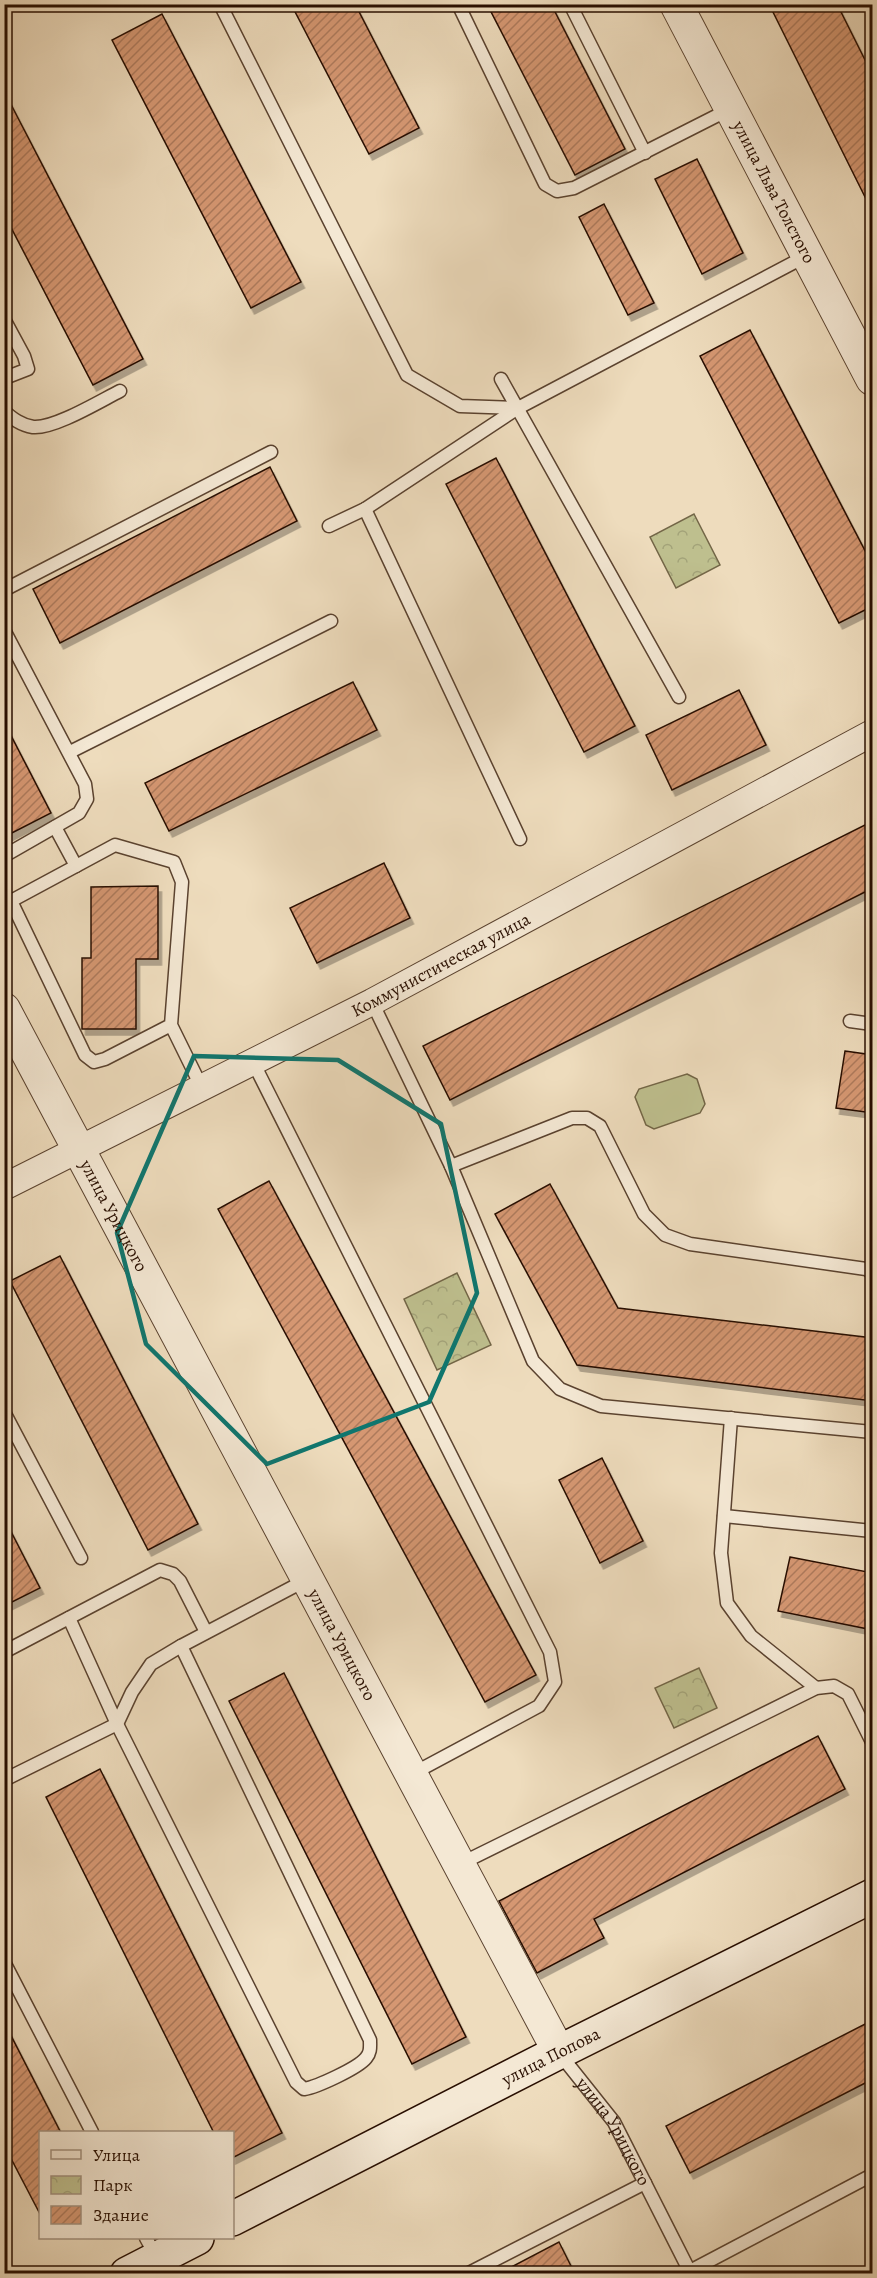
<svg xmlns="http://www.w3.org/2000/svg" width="877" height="2278" font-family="Alegreya,serif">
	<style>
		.grass { fill: #bebf8e; stroke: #736647; stroke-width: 1.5 }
		.park { fill: url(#park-crowns); stroke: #736647; stroke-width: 1.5 }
		.building { fill: url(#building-hatch); stroke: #280e00; stroke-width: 1.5; filter: url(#shadow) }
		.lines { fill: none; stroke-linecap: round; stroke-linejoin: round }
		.service-casing { stroke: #5a422f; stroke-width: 15 }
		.minor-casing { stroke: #5a422f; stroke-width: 28 }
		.tertiary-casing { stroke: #5a422f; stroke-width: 34 }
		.secondary-casing { stroke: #280e00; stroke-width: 36 }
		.service { stroke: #f4e8d4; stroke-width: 12 }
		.minor { stroke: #f4e8d4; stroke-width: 26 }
		.tertiary { stroke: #f4e8d4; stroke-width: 32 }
		.secondary { stroke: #f4e8d4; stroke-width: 33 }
		.marked { fill: none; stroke: #0f766e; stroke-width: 4.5; stroke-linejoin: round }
		.labels { text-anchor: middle; stroke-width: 4.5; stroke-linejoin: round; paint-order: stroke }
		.street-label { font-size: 18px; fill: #280e00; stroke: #f4e8d4 }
	</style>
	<defs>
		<pattern id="park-crowns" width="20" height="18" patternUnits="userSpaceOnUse" patternTransform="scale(1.5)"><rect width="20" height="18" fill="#bebf8e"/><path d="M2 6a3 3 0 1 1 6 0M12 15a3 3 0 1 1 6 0" fill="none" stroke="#a3a379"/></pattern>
		<pattern id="building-hatch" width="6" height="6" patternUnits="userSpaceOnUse" patternTransform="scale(1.5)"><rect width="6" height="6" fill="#d59772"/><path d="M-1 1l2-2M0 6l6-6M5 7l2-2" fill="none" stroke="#ad7a5b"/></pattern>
		<filter id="shadow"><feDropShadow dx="3.5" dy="6" stdDeviation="0" flood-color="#0004"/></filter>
	</defs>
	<rect width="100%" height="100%" fill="#eedcbd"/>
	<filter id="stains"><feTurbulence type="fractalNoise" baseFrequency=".00333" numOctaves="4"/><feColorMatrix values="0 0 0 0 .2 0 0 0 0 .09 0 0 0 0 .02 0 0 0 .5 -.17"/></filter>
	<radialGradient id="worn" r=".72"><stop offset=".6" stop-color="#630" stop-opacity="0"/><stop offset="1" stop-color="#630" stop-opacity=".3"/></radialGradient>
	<!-- grass -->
	<path class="grass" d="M687,1074l10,5 8,25 -5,9 -46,16 -8,-4 -11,-28 4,-8z"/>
	<!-- park -->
	<g class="park">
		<path d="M694,514l26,51 -44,23 -26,-51z"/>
		<path d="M457,1273l34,72 -54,25 -33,-71z"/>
		<path d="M699,1668l18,40 -43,20 -19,-40z"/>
	</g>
	<!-- building -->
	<g class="building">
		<path d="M291,4h64l64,124 -50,26z"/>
		<path d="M487,4h64l74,145 -50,26z"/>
		<path d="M769,4h68l36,72v137z"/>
		<path d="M162,14l139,268 -50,26 -139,-268z"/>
		<path d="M4,91l139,268 -50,26 -89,-171z"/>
		<path d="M697,159l46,94 -41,21 -47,-95z"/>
		<path d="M604,204l50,99 -26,12 -49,-98z"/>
		<path d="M750,330l123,236v40l-34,17 -139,-267z"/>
		<path d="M496,458l139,268 -51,26 -138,-268z"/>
		<path d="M270,467l27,54 -237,122 -27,-54z"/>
		<path d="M353,682l24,48 -208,101 -24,-48z"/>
		<path d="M739,690l27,55 -94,45 -26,-55z"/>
		<path d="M4,722l47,91 -47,24z"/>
		<path d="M873,821v67l-423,212 -27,-54z"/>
		<path d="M384,863l26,55 -93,45 -27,-55z"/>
		<path d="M158,886v73h-22v70h-54v-71h9v-71z"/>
		<path d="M845,1051l28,4v58l-37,-5z"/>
		<path d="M269,1181l267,494 -51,27 -267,-493z"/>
		<path d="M550,1184l68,124 255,30v63l-296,-36 -82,-151z"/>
		<path d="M60,1256l138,268 -50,26 -138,-269z"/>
		<path d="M602,1458l41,83 -43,22 -41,-83z"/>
		<path d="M4,1518l36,70 -36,18z"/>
		<path d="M790,1557l83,16v57l-95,-19z"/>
		<path d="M284,1673l182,364 -54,27 -183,-363z"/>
		<path d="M818,1736l27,53 -251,130 10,19 -67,35 -38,-72z"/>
		<path d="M100,1769l182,364 -50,25v-25h-18l-168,-336z"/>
		<path d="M873,2020v59l-183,94 -24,-47z"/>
		<path d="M4,2022l57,111h-21v81l-36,-69z"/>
		<path d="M559,2242l16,32h-77z"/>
	</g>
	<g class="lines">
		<!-- service casing -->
		<g class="service-casing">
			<g id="service">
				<path d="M220,4l187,371 53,31 58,2"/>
				<path d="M458,4l87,180 12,7 17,-3 156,-79"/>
				<path d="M570,4l75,149"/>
				<path d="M4,319l20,37 4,13 -18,7h-6"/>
				<path d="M501,379l178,318"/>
				<path d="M4,411c9,8 17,14 29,16 21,2 67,-26 87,-36"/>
				<path d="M365,509l155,330"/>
				<path d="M329,526l36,-17 153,-101 290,-153"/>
				<path d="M4,590l267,-138"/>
				<path d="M4,630l81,154 2,15 -8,14 -75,43"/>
				<path d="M70,752l261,-131"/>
				<path d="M55,827l21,39"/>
				<path d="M372,1002l79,164 82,195 27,28 41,17 271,26"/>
				<path d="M850,1021l22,3"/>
				<path d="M171,1025l-66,34 -11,3 -9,-7 -74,-154 104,-56 59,17 8,20 -11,143 31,63"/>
				<path d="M253,1062l297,590 5,30 -16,24 -127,68"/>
				<path d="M451,1166l121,-48h15l13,8 44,88 21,21 25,9 176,25 6,4"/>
				<path d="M4,1412l77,146"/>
				<path d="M731,1418l-10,135 6,50 24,33 65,52"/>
				<path d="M724,1516l148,15"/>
				<path d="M69,1618l48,106 179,358 8,7c13,-2 54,-21 62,-31 5,-6 4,-11 4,-18l-189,-394"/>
				<path d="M4,1652l156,-82 13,4 7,7 26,51"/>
				<path d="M4,1780l113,-56 15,-32 19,-28 30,-18 127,-67"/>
				<path d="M460,1864l356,-176 18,-2 14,8 24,48"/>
				<path d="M4,1962l88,170"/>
				<path id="s1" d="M559,2053l55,69 77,152"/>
				<path d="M146,2238l11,20"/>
				<path d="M690,2271l182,-96"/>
				<path d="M467,2274l178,-91"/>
			</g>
		</g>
		<!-- minor casing -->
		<g class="minor-casing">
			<g id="minor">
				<path id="s2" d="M4,1187l368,-185 500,-269"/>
			</g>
		</g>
		<!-- tertiary casing -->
		<g class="tertiary-casing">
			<g id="tertiary">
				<path id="s3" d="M676,4l196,375"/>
				<path id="s4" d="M4,1009l555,1043"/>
			</g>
		</g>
		<!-- secondary casing -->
		<g class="secondary-casing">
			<g id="secondary">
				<path id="s5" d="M232,2219l327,-167 313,-156"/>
				<path d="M127,2274l70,-36"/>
			</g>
		</g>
		<!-- service -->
		<use href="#service" class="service"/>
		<!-- minor -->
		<use href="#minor" class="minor"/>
		<!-- tertiary -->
		<use href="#tertiary" class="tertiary"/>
		<!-- secondary -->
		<use href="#secondary" class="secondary"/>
	</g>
	<!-- marked area -->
	<path class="marked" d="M194,1056l144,4 103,64 36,169 -48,109 -162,62 -121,-120 -29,-111z"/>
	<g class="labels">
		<!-- street labels -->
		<g class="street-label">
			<text dy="6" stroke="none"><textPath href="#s3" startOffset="212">улица Льва Толстого</textPath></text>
			<text dy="6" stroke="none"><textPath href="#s2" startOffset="490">Коммунистическая улица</textPath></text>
			<text dy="6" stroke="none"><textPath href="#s4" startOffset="234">улица Урицкого</textPath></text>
			<text dy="6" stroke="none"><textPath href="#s4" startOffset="720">улица Урицкого</textPath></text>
			<text dy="6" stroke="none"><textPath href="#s5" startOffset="358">улица Попова</textPath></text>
			<text dy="6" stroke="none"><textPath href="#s1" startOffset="96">улица Урицкого</textPath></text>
		</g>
	</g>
	<!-- margin -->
	<rect width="877" height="2278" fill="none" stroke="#eedcbd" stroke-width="24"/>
	<rect x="6" y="6" width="865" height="2266" fill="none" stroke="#280e00" stroke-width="3"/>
	<rect x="12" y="12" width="853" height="2254" fill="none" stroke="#280e00" stroke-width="1.5"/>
	<!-- legend -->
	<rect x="39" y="2131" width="195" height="108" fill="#f4e8d4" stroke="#a2917f" stroke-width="1.5"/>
	<rect x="51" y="2150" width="30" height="9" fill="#f4e8d4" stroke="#a2917f" stroke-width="1.5"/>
	<text x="93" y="2161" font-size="18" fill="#280e00">Улица</text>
	<rect x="51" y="2176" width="30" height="18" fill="url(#park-crowns)" stroke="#a2917f" stroke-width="1.5"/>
	<text x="93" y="2191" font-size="18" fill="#280e00">Парк</text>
	<rect x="51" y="2206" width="30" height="18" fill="url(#building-hatch)" stroke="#a2917f" stroke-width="1.5"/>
	<text x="93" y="2221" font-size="18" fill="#280e00">Здание</text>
	<rect width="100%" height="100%" filter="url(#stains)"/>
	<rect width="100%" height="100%" fill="url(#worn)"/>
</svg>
